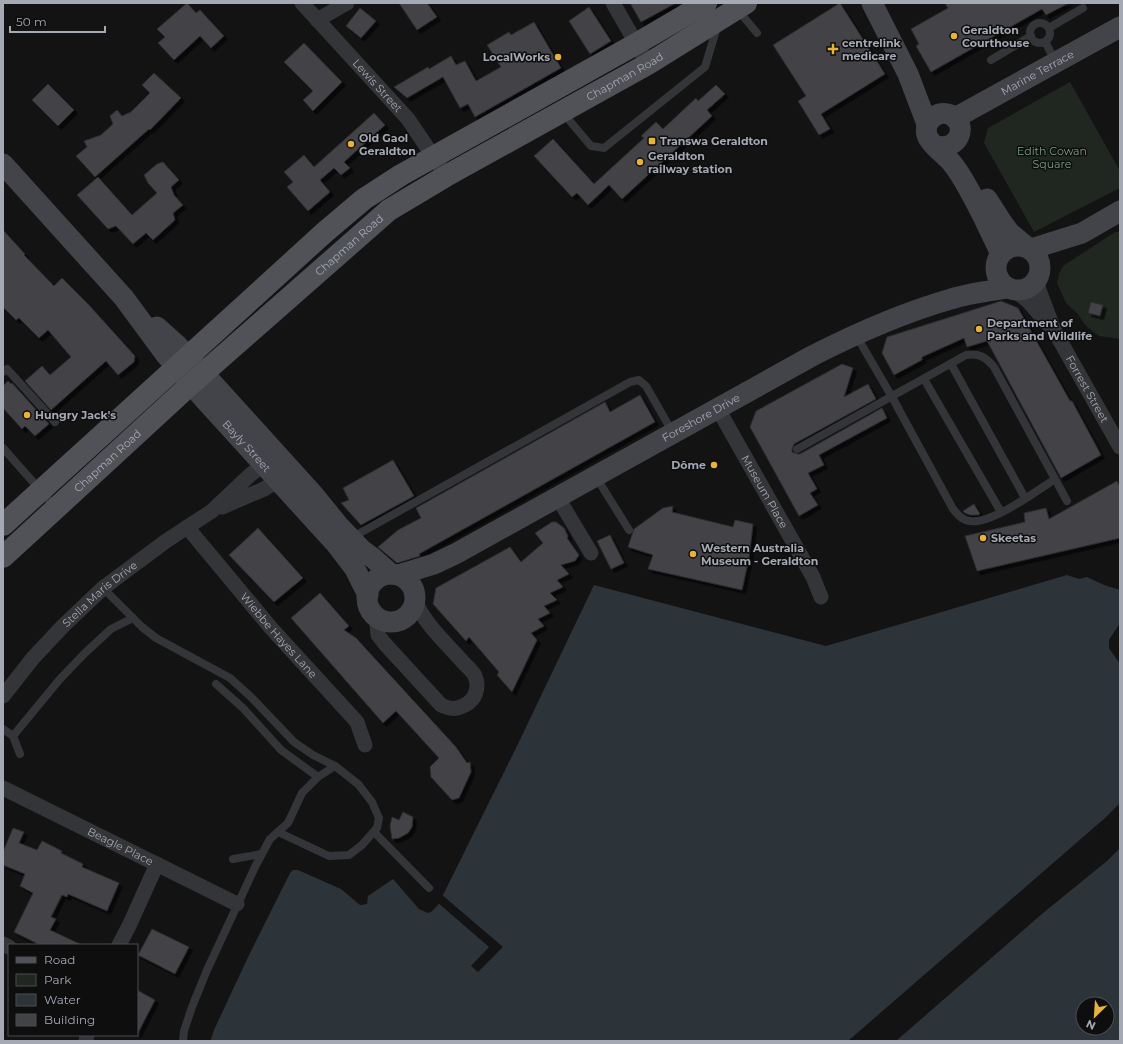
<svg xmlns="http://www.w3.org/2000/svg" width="1123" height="1044" font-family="Montserrat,sans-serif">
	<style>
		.green { fill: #1f2720 }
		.water { fill: #2c3339; fill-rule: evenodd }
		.pier { fill: #131314 }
		.building { fill: #424347; stroke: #2d2d30; filter: url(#shadow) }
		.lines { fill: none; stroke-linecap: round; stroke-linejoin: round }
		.lane { stroke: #343539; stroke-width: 8 }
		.street { stroke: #343539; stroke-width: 15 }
		.secondary { stroke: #424449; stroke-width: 21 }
		.primary { stroke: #505258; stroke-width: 22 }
		.poi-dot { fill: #e8b338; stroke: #0e0e0f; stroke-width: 1.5 }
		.labels { text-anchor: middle; stroke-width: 3; stroke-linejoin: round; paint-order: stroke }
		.poi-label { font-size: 11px; font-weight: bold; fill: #a5a9b4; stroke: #0e0e0f; text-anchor: start }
		.street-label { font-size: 11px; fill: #a5a9b4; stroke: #0e0e0f }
		.park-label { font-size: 11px; fill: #7d9e80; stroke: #0e0e0f }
	</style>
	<defs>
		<filter id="shadow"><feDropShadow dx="3.5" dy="3.5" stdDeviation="0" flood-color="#0009"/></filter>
	</defs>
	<rect width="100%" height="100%" fill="#131314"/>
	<!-- green -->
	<g class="green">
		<path d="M1070,82l50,89v17l-86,44 -50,-89 4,-15z"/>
		<path d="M1115,232h5v107l-21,-3 -13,-10 -9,-13 -11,-10 -9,-20 2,-9 4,-8z"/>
	</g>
	<!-- water -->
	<g class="water">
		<path d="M1067,575l12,4 8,-2 17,8 16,5v33l-11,17v8l11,16v139l-15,15 -257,223h-636l-1,-2 3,-9 35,-75 41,-82 3,-3h5l43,19 19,16 7,-1 1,-8 25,-17 26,30 9,4 3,-1 7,-7 78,-157 78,-163 232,61z"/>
		<path d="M1120,848v193h-224l147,-128 64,-52zM1083,1004h24v24h-24z"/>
	</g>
	<!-- pier -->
	<path class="pier" d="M441,894l62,53 -25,25 -7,-6 18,-19 -52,-45z"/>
	<!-- building -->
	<g class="building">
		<path d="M187,3l9,10 4,-3 24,26 -13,12 -11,-12 -26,24 -16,-17 7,-6 -8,-8z"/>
		<path d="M399,3h28l10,14 -20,13z"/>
		<path d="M630,3h46l-35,19z"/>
		<path d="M840,3l45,71 -64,40 9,15 -11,6 -21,-34 8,-5 -33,-51z"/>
		<path d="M945,3h124l-23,12 -4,-6 -111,63 -15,-26 3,-2 -8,-15 37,-21z"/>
		<path d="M589,7l22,34 -21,13 -21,-33z"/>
		<path d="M360,8l16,13 -15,17 -15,-12z"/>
		<path d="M534,22l27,46 -86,49 -7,-13 -8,4 -17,-31 -36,21 -13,-11 34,-20 1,2 22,-13 5,9 9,-4 11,20 25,-14 -14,-22 22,-13 2,3z"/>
		<path d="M304,43l38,39 -29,29 -10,-11 10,-9 -29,-29z"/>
		<path d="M154,73l27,25 -31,32 -1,-1 -54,48 -19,-21 11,-9 -3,-6 17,-6 12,-11 -3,-8 7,-6 5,6 9,-4 19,-19 -8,-8z"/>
		<path d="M48,84l26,26 -16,16 -26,-26z"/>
		<path d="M716,85l9,9 -18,16 5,6 -90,83 -13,-14 -21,20 -11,-12 -5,4 -38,-41 19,-17 41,45 50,-46 -3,-2 15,-14 7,7 33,-31 2,3z"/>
		<path d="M374,113l11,12 -41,37 6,6 -9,7 -7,-7 -14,12 10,12 -22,19 -21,-24 6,-5 -9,-10 20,-17 10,12z"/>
		<path d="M163,162l16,18 -8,7 3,8 9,10 -10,8 2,7 -22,20 -7,-7 -13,11 -17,-18 -8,3 -31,-34 21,-18 34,38 25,-22 -9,-10 -4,-8 13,-11z"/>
		<path d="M3,230l22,24 -1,1 30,31 8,-8 27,27 46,51 -1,6 -16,13 -12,-14 -55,49 -26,-29 17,-15 8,9 21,-18 -23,-27 -9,8 -20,-20 -3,2 -13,-13z"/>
		<path d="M1001,301l17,7 52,93h2l29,54 -40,23 -74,-137 -20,6 -3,-9 -42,19v3l-28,15 -12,-22 5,-16z"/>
		<path d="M1091,302l12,3 -3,11 -12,-3z"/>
		<path d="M842,364l11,4 -9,29 24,-13 8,15 -82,45 -2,5v3l5,2h3l82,-46 5,10 -68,37 5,10 -16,8 9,16 -7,4 8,12 -19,11 -49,-89 6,-16z"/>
		<path d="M8,381l3,3 1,-1 37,41 -14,12 -10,-10 -3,3 -19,-21v-22z"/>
		<path d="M640,395l15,27 -236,132 1,2 -23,7 -19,-16 20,-17 23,-12 -5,-10 189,-106 5,10z"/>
		<path d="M393,460l21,36 -53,29 -20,-22 8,-3 -6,-12z"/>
		<path d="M1117,481l3,6v51l-143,33 -12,-35 60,-14 -1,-9 22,-5 3,11z"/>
		<path d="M974,504l6,10 -2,1h-8l-5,-2 -2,-2z"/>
		<path d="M673,506l-1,6 61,15 2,-7 18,4 -4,34 -7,32 -94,-21 5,-14 -25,-8 6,-18 29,-21z"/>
		<path d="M552,522h4l8,6 4,8 -1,2 12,17 -4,6 -14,4 8,9 -12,6 6,7 -13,6 7,7 -13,6 6,7 -12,6 6,7 -13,7 6,7 -25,52 -15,-17 2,-3 -30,-35 -3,4 -33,-37 3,-16 74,-41 11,15 22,-19 -8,-10z"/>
		<path d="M258,528l45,50 -29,24 -45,-47z"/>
		<path d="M610,535l14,28 -13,6 -14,-28z"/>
		<path d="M320,593l29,33 -5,4 12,8 100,109 11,16 3,-1 1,10 -12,26 -7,2 -21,-23 -1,-10 9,-9 -43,-47 -13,12 -92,-105z"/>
		<path d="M403,812l10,5 -1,10 -4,6 -9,5 -7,1 -2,-13 2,-9 7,3z"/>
		<path d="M13,828l11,4 -5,11 18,7 5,-9 20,10 -1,2 22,11 -1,3 37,16 -12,28 -39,-17 -1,3 -5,-2 -11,22 5,2 -6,11 32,15h-42l-26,-13 19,-39 -13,-7 5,-12 -22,-9v-13z"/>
		<path d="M152,929l37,18 -14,27 -37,-19z"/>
		<path d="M137,990l18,10 -18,35z"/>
	</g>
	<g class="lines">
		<!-- lane -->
		<g class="lane">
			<path d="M737,9l20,24"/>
			<circle cx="1040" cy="33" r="10"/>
			<path d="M1049,28l34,-20"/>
			<path d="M1045,42l11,20"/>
			<path d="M991,60l40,-24"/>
			<path d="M563,113l28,33 13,2 101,-81 12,-40"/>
			<path d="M856,335l36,62 61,112c5,6 9,11 17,12 20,4 67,-30 85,-42"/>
			<path d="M951,364l74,134"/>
			<path d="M3,372l4,-3 48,53"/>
			<path d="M924,379l77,133"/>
			<path d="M3,448l53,60"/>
			<path d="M797,449l169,-94c13,-2 20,2 28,12l73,134"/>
			<path d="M596,477l33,53"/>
			<path d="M351,538l279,-156 9,-2 7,6 27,47"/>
			<path d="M103,588l39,39 14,11 74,40 21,19 43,45 19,13 22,11 23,18 14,18 7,16 -2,10 -15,17 -13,10 -20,1 -51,-24"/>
			<path d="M216,684l27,24 38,42 37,27"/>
			<path d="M3,729l10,7 7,18"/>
			<path d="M13,736l47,-57 24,-25 27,-25 22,-11"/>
			<path d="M374,832l55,56"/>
			<path d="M233,859l29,-5"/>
			<path d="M183,1041l1,-10 8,-24 15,-37 49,-105 14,-26 18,-16 14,-30 16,-16 17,-11"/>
		</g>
		<!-- street -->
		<g class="street">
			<path id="s1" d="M302,3l106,116 31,46"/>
			<path d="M613,3l35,61"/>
			<path d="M317,20l30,-17"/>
			<path id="s2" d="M1036,282l18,48 66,117"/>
			<path d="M1014,290l14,11 20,23"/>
			<path id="s3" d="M718,409l95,168 8,20"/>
			<path d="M558,498l33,55"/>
			<path d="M222,507l42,-18 21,-13"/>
			<path id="s4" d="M187,527l84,101 86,94 8,23"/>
			<path d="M373,614l4,10 1,11 7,9 56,61c9,4 14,5 24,0 10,-5 15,-17 10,-29 -2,-5 -10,-11 -14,-16 -16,-18 -36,-36 -46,-59"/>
			<path id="s5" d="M3,696l30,-38 30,-32 40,-38 63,-47 46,-30 38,-36 21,-16"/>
			<path id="s6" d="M3,788l234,116"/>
			<path d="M3,944l6,3"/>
			<path d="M119,945l10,-19 28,-62"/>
			<path d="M86,1041l1,-6"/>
		</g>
		<!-- secondary -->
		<g class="secondary">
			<path d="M872,3l36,71 19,50"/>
			<path id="s7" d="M955,118l165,-91"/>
			<path d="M936,146c23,5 33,-21 15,-31 -13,-6 -28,6 -24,20 2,8 18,20 24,27 7,8 12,17 17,26 12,21 22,43 33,66"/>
			<path id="s8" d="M3,164l121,134 42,57 37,43 133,146 19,25 13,26"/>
			<path d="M987,199l14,22 8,11 18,15"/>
			<circle cx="1018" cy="268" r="22"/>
			<path d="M1031,249l51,-16 38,-22"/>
			<path d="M157,327l20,18 38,41 98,108 26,32 23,24 11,8 18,16"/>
			<circle cx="391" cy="598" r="24"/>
			<path id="s9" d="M398,575l36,-11 23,-11 355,-197c45,-23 90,-43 139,-57 18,-6 38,-8 57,-11"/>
		</g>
		<!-- primary -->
		<g class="primary">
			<path d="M3,525l322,-293 39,-33 37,-24 235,-131 70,-41"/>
			<path id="s10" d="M3,557l188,-173 198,-174 57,-34 202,-112 98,-61"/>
		</g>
	</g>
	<!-- markers -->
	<g class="poi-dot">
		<circle cx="954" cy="36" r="4"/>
		<path d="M831 43h4v4h4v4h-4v4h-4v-4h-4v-4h4z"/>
		<circle cx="558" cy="57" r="4"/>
		<rect x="648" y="137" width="8" height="8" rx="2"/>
		<circle cx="351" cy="144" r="4"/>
		<circle cx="640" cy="162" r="4"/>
		<circle cx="979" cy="329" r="4"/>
		<circle cx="27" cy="415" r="4"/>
		<circle cx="714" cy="465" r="4"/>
		<circle cx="983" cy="538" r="4"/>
		<circle cx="693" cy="554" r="4"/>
	</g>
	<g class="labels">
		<!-- poi labels -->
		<g class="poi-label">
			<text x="962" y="34">Geraldton<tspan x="962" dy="13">Courthouse</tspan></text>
			<text x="842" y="47">centrelink<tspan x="842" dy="13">medicare</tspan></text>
			<text x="550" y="61" text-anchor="end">LocalWorks</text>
			<text x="359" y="142">Old Gaol<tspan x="359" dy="13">Geraldton</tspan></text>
			<text x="660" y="145">Transwa Geraldton</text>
			<text x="648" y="160">Geraldton<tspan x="648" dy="13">railway station</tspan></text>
			<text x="987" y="327">Department of<tspan x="987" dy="13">Parks and Wildlife</tspan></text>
			<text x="35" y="419">Hungry Jack's</text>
			<text x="706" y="469" text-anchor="end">Dôme</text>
			<text x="991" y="542">Skeetas</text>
			<text x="701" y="552">Western Australia<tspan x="701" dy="13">Museum - Geraldton</tspan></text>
		</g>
		<!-- street labels -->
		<g class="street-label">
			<text dy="4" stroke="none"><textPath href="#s7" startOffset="94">Marine Terrace</textPath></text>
			<text dy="4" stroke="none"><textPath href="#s10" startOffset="790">Chapman Road</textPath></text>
			<text dy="4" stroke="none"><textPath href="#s1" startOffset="112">Lewis Street</textPath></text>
			<text dy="4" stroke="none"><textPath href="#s10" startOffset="466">Chapman Road</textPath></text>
			<text dy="4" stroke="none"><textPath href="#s2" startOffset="119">Forrest Street</textPath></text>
			<text dy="4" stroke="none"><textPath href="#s9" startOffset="342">Foreshore Drive</textPath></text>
			<text dy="4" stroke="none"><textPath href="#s8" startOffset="373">Bayly Street</textPath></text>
			<text dy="4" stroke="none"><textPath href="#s10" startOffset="142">Chapman Road</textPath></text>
			<text dy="4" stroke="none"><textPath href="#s3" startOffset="95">Museum Place</textPath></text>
			<text dy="4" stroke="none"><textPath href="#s5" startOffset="141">Stella Maris Drive</textPath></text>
			<text dy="4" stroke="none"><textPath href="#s4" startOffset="142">Wiebbe Hayes Lane</textPath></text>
			<text dy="4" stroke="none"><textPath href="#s6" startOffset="131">Beagle Place</textPath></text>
		</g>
		<!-- park labels -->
		<g class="park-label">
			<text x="1052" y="155">Edith Cowan<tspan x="1052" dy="13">Square</tspan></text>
		</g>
	</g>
	<!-- border -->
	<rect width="1123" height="1044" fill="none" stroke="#a5a9b4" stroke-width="8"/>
	<!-- legend -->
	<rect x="8" y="944" width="130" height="92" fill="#0e0e0f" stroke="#4a4c51"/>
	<rect x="16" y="957" width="20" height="6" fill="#505258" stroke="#4a4c51"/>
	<text x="44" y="964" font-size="12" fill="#a5a9b4">Road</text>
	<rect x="16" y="974" width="20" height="12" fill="#1f2720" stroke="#4a4c51"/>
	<text x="44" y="984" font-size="12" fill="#a5a9b4">Park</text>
	<rect x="16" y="994" width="20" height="12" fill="#2c3339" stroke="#4a4c51"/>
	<text x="44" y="1004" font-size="12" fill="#a5a9b4">Water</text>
	<rect x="16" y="1014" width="20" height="12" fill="#424347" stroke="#4a4c51"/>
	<text x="44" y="1024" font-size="12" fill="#a5a9b4">Building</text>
	<!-- north arrow -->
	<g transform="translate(1095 1016) rotate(205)"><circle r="19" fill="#0e0e0f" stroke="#4a4c51"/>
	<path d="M0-3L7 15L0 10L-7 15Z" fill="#e8b338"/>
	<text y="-6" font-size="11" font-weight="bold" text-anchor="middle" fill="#a5a9b4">N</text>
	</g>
	<!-- scale -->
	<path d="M10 26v6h95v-6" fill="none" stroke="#a5a9b4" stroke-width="2"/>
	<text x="16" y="26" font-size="12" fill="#a5a9b4" stroke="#0e0e0f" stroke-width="3" paint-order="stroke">50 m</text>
</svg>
